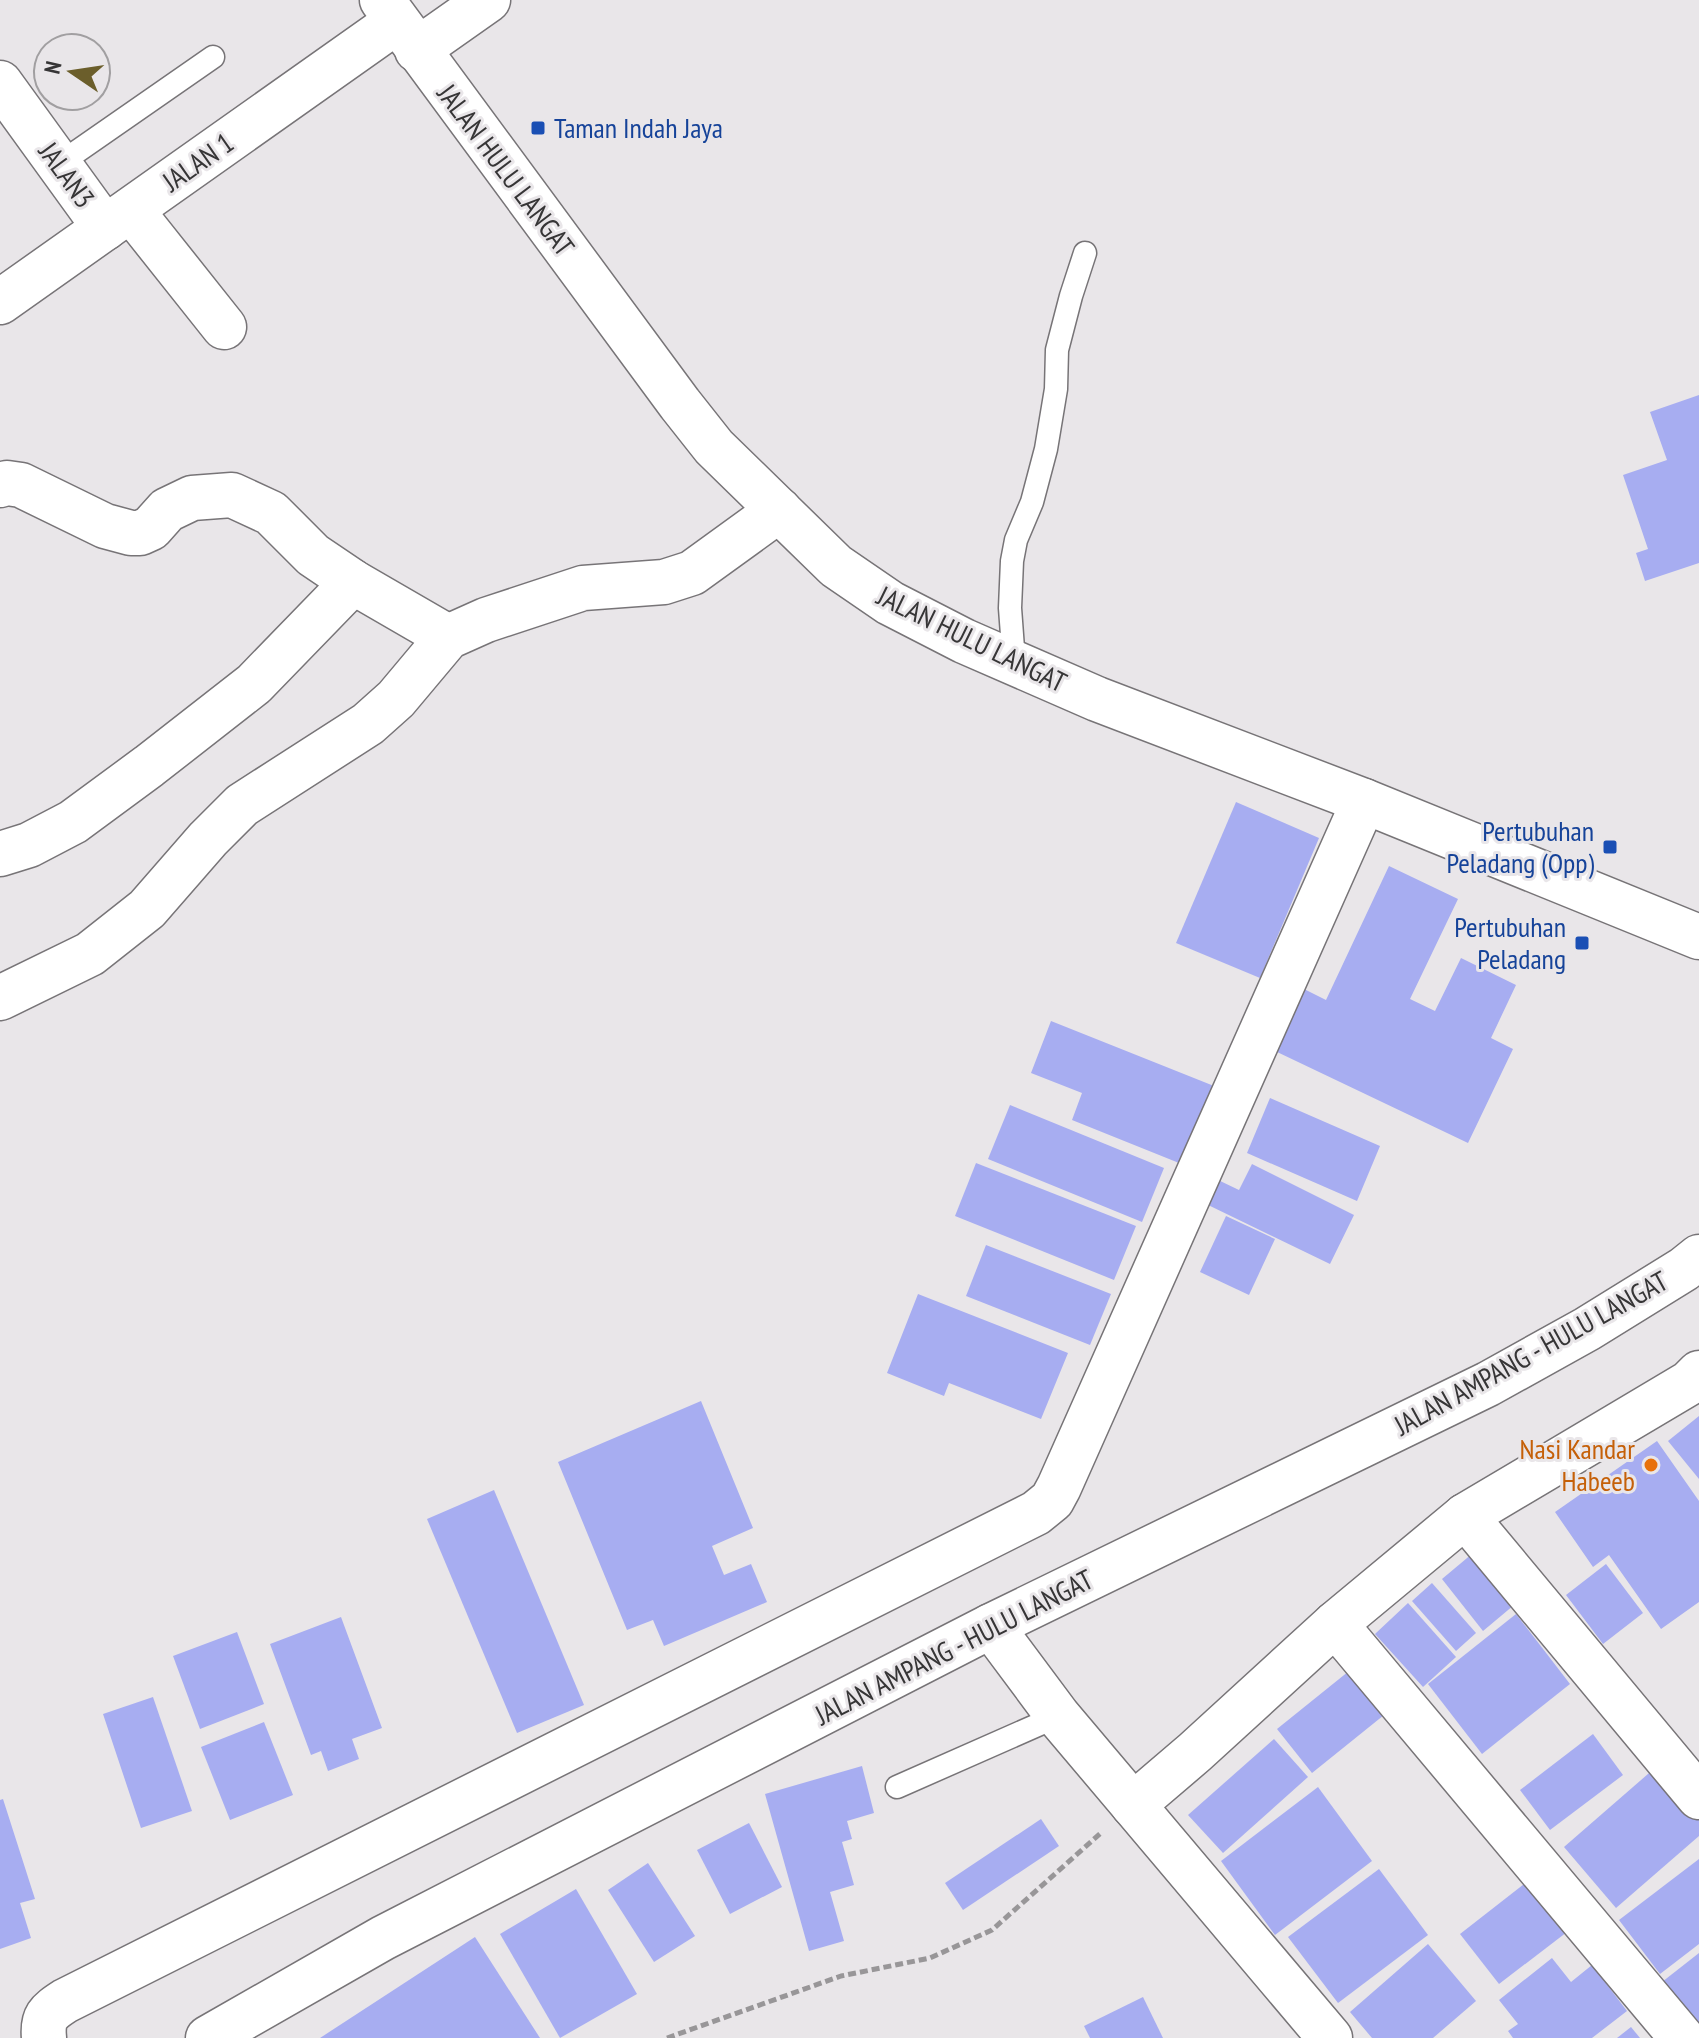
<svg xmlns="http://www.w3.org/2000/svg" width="1699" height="2038" font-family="'PT Sans Narrow',sans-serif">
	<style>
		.building { fill: #a7adf1 }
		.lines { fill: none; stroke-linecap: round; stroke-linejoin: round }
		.lane-casing { stroke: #777477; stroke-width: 25 }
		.street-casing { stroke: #777477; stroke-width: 47 }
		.secondary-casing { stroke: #777477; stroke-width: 47 }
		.path { stroke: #989698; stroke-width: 5; stroke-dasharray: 8 4; stroke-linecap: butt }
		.lane { stroke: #fff; stroke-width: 22 }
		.street { stroke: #fff; stroke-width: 44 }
		.secondary { stroke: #fff; stroke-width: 44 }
		.transit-dot { fill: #1a4fb4; stroke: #e9e6e9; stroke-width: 3 }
		.food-dot { fill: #e8710a; stroke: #e9e6e9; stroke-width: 3 }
		.labels { text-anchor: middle; stroke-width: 6; stroke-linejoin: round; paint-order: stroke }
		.transit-label { font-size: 28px; fill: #164399; stroke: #e9e6e9; text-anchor: end }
		.street-label { font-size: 28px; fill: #363536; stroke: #e9e6e9 }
		.food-label { font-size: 28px; fill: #c56008; stroke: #e9e6e9; text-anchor: end }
	</style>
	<rect width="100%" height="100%" fill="#e9e6e9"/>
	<!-- building -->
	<g class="building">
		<path d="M1699,395v168l-54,18 -9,-28 12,-4 -25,-74 44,-15 -17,-48z"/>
		<path d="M1236,802l83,36 -59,140 -84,-35z"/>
		<path d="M1389,866l69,33 -48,100 25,12 26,-53 55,27 -25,53 22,11 -45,94 -193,-92 29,-62 22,11z"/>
		<path d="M1051,1021l163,65 -30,79 -112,-45 10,-27 -51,-20z"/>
		<path d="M1270,1098l110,48 -23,55 -110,-48z"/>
		<path d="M1010,1105l154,63 -22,54 -154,-63z"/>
		<path d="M976,1163l160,63 -22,54 -159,-64z"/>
		<path d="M1252,1164l102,51 -24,49 -126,-61 12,-24 23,11z"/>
		<path d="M1226,1216l49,23 -26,56 -49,-23z"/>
		<path d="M986,1245l125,49 -21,51 -124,-49z"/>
		<path d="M918,1294l150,59 -27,66 -92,-36 -5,13 -57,-23z"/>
		<path d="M701,1401l52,127 -41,18 12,29 27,-11 16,38 -103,44 -11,-26 -26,10 -69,-168z"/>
		<path d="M1699,1416v63l-31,-38z"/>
		<path d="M1657,1441l42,60v101l-38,27 -52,-74 -16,12 -38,-55z"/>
		<path d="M494,1490l90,215 -67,28 -90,-214z"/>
		<path d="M1485,1543l41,52 -43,36 -41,-52z"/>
		<path d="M1606,1564l37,49 -40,31 -37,-49z"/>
		<path d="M1432,1583l44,50 -20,18 -44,-50z"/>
		<path d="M1408,1603l48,54 -33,30 -48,-53z"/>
		<path d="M1516,1614l54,70 -88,70 -54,-70z"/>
		<path d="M341,1617l41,111 -30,11 7,20 -31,12 -7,-20 -10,4 -41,-111z"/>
		<path d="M237,1632l27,72 -64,25 -27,-73z"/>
		<path d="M1354,1667l35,44 -77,62 -35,-44z"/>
		<path d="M153,1697l39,114 -51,17 -38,-114z"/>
		<path d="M264,1722l29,73 -63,25 -29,-73z"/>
		<path d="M1593,1734l30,41 -73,55 -30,-40z"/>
		<path d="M1274,1739l34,38 -85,76 -35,-38z"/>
		<path d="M862,1766l12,47 -27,8 5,18 -10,3 12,43 -24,7 14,49 -35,10 -44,-157z"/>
		<path d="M1656,1767l43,50v19l-83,72 -52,-61z"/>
		<path d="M1318,1787l54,74 -97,74 -54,-74z"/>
		<path d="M3,1799l32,100 -15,4 11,35 -31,11v-149z"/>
		<path d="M1041,1819l18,27 -96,64 -18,-27z"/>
		<path d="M749,1823l33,64 -52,27 -33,-64z"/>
		<path d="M1699,1859v85l-39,30 -41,-54z"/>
		<path d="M648,1863l47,73 -41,26 -46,-72z"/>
		<path d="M1379,1869l49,66 -90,68 -50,-66z"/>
		<path d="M1528,1881l39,51 -68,52 -39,-50z"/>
		<path d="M576,1889l61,105 -77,44 -60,-104z"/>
		<path d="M475,1937l65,101h-220z"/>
		<path d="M1428,1944l48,57 -43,37h-61l-22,-26z"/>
		<path d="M1699,1953v76l-37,-47z"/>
		<path d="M1552,1958l19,24 21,-17 35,46 -35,27h-79l-5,-7 10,-7 -19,-24z"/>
		<path d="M1143,1997l20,41h-73l-6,-12z"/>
		<path d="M1631,2027l9,11h-23z"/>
	</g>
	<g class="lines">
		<!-- lane casing -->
		<g class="lane-casing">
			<g id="lane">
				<path d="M59,164l154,-107"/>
				<path d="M1014,662l-4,-54 2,-47 4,-21 16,-38 14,-53 10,-60 1,-39 14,-54 14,-43"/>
				<path d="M897,1787l161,-71"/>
			</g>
		</g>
		<!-- street casing -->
		<g class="street-casing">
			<g id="street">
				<path d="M417,50l71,-50"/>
				<path d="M0,83l105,145"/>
				<path d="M131,210l93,117"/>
				<path d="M0,302l396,-280"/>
				<path d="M0,485l7,-2 14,2 84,41 26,7h9l11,-5 16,-18 25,-12 40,-3 39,18 42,42 40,27 95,55"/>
				<path d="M0,854l29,-9 44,-23 76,-56 105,-82 99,-102"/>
				<path d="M0,998l90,-44 57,-45 61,-70 34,-34 126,-81 28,-25 52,-62 38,-17 97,-32 81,-6 28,-9 87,-63"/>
				<path d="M1465,1516l234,281"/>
				<path d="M1335,1624l347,414"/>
				<path d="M991,1626l67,90 272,322"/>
				<path d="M1133,1805l62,-53 140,-128 130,-108 224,-133 10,-10"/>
				<path d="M44,2038c-2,-21 4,-26 21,-37l971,-488 16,-13 7,-13 305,-686"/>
			</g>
		</g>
		<!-- secondary casing -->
		<g class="secondary-casing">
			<g id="secondary">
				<path d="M382,0l298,404 34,43 122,119 54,37 74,38 133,58 267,102 335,136"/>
				<path d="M208,2038l175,-100 608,-312 497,-242 99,-55 97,-60 15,-12"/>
			</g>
		</g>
		<!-- path -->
		<path class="path" d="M667,2038l174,-62 89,-18 62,-28 110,-98"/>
		<!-- lane -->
		<use href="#lane" class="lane"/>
		<!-- street -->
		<use href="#street" class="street"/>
		<!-- secondary -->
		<use href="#secondary" class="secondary"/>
	</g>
	<!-- markers -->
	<g class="transit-dot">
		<rect x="530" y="120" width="16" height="16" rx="4"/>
		<rect x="1602" y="839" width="16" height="16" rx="4"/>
		<rect x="1574" y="935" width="16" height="16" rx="4"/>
	</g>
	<circle class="food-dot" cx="1651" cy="1465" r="8"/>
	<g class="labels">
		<!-- transit labels -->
		<g class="transit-label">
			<text x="554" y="138" text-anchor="start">Taman Indah Jaya</text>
			<text x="1594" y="841">Pertubuhan<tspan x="1594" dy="32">Peladang (Opp)</tspan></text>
			<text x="1566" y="937">Pertubuhan<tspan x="1566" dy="32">Peladang</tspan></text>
		</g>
		<!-- street labels -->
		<g class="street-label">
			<text transform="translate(198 162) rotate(-35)" y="10">JALAN 1</text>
			<text transform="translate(506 170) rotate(53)" y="10">JALAN HULU LANGAT</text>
			<text transform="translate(67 175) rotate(54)" y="10">JALAN3</text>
			<text transform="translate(972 639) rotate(26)" y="10">JALAN HULU LANGAT</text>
			<text transform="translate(1531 1353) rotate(-29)" y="10">JALAN AMPANG - HULU LANGAT</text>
			<text transform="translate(954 1647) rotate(-27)" y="10">JALAN AMPANG - HULU LANGAT</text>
		</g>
		<!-- food labels -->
		<g class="food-label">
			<text x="1635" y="1459">Nasi Kandar<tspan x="1635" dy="32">Habeeb</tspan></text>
		</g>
	</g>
	<!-- north arrow -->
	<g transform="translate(72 72) rotate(283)"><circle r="38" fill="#e9e6e9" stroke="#a19fa1" stroke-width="2"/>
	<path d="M0-6L14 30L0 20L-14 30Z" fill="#6b5e2b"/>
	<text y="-12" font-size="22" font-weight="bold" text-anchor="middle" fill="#363536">N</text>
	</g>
</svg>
